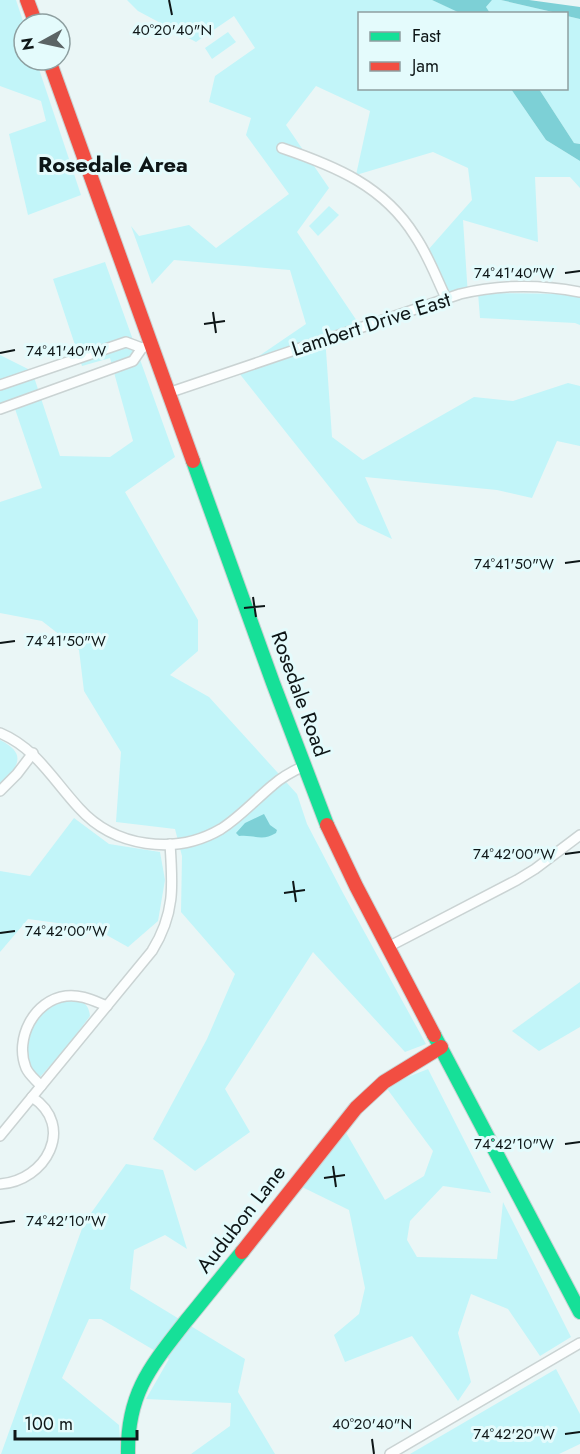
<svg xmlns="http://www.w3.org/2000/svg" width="580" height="1454" font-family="Jost,sans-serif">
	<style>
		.green { fill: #c2f5f9 }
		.water { fill: #7dd0d6 }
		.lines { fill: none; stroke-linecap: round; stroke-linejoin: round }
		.street-casing { stroke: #cad3d3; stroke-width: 12 }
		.fast-casing { stroke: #cad3d3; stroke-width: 16 }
		.jam-casing { stroke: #cad3d3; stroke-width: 16 }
		.street { stroke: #fcfefe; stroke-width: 9 }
		.fast { stroke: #16e098; stroke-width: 14 }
		.jam { stroke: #f24e42; stroke-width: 14 }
		.ticks { fill: none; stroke: #0e1617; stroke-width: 2 }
		.labels { text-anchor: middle; stroke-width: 6; stroke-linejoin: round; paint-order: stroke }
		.street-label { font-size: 21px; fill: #0e1617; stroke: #e4fbfc }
		.neighbourhood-label { font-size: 22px; font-weight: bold; fill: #0e1617; stroke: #e4fbfc }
		.ticks-label { font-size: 15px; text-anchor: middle; fill: #0e1617; stroke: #e4fbfc; stroke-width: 6; stroke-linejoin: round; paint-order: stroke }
	</style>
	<rect width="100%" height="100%" fill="#eaf6f6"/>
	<!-- green -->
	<g class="green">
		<path d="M0,0h16l8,24v36h12l45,135 -53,20 -19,-81 37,-13 -5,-20 -41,-15z"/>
		<path d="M127,0h305l27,12 1,1 -100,1v74l151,1 35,51 34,21v27l-10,-11h-35l3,65 -75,-22 5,76 -20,4 -20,-50 44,-50 -4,-32 -35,-16 -77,23 14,-64 -54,-25 -30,39 43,63 -32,44 62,92 -34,12 7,101 31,23 111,-63 39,4 55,-18 12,3v60l-23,-5 -25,57 -35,-8 -132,-13 27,62 -34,-16 -123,-155 24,-12 47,-32 -16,-54 -116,-10 -22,24 -21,-58 8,10 50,-11 27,23 73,-54 -43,-59 5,-17 -42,-16 6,-26 40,-28 -21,-32 -38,26 -58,-31z"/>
		<path d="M492,0h9l56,13h-67l-4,-6z"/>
		<path d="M567,16l13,3v125l-6,-1 -35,-54 27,-1z"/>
		<path d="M228,32l8,10 -24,17 -7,-11z"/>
		<path d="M329,206l10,9 -21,21 -9,-10z"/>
		<path d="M105,262l70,195 -50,35 73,128v31l-28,24 39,22 88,97 10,30 36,69 83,151 -21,8 -92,-100 -88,137 25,43 -55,39 -42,-32 54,-100 28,-65 -54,-62 1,-56 -7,-27 -59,-7 5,-70 -37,-61 -5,-41 -37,-29 -42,-8v-111l42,-14 -28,-82 -14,5v-56l32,16 28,85 50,1 23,-16 -23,-83 -28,8 -29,-87z"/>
		<path d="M478,293l102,1v31l-5,-2 -95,-5z"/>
		<path d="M0,740c28,14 18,27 0,45z"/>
		<path d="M74,818l35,26 51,8 5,28 -7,41 -30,26 -34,-19 -66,-9 -28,33v-81l30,5z"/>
		<path d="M580,982v45l-41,24 -27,-20z"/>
		<path d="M74,999c10,3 15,6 16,17l-24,32 -26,29c-24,-12 -14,-52 3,-66 9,-7 20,-9 31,-12z"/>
		<path d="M428,1069l63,124 -48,-7 -33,35 -3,19 10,17 80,2 6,-57 68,135 -31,19 -32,-47 -37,-15 -13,39 13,49 -13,19 -46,-65 -67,26 -11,-27 25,-21 6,-26 -16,-78 -49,-24 41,-62 44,76 39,-24 9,-25 -48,-65z"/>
		<path d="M126,1164l37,6 24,79 -22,-14 -31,15 -4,39 115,70 -7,33 37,62h-84l39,-28 1,-23 -85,-4 23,-40 -68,-40h-12l-27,59 57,47 2,29h-120l83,-231z"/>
		<path d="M556,1369l24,45v30l-21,10h-149z"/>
	</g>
	<!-- water -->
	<g class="water">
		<path d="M432,0h60l-6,7 4,6h-30z"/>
		<path d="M501,0h28l51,7v12l-13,-3 -1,-2 -9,-1z"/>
		<path d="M511,89h28l35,54 6,1v17l-34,-21z"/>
		<path d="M264,814l6,11 7,5 -1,3c-14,9 -23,1 -37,3l-3,-3 9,-10z"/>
	</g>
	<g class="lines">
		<!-- street casing -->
		<g class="street-casing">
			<g id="street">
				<path d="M282,148c53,18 102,38 133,88 13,19 21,41 31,62"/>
				<path d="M0,385l126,-43 16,6 8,-3"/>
				<path d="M168,393l292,-99c41,-10 79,-10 120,-2"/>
				<path d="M0,409l133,-48 9,-13"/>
				<path d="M0,733c36,15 53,47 79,75 35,39 96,48 142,21 19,-12 35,-30 52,-44 9,-8 20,-14 31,-19"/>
				<path d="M0,791l17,-17 16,-21"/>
				<path d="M388,947l129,-67 18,-11 45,-34"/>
				<path d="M41,1086c-5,-6 -12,-11 -15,-18 -12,-29 8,-68 40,-72 15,-2 28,5 41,10"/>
				<path d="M0,1136l152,-185c23,-37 21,-65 18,-107"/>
				<path d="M0,1184c46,-3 76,-58 32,-87"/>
				<path d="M390,1454l190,-111"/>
			</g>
		</g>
		<!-- fast casing -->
		<g class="fast-casing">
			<g id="fast">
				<path d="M193,461l80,222 54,142"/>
				<path d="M434,1035l146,277"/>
				<path d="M128,1454c-1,-61 23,-88 58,-133 19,-23 37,-46 56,-69"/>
			</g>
		</g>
		<!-- jam casing -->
		<g class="jam-casing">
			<g id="jam">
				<path d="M27,0l9,24"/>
				<path d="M49,60l144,401"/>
				<path d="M327,825l29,61 78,149"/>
				<path d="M242,1252l114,-144 28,-26 57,-35"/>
			</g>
		</g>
		<!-- street -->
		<use href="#street" class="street"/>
		<!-- fast -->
		<use href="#fast" class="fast"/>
		<!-- jam -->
		<use href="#jam" class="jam"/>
	</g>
	<!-- ticks -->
	<path class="ticks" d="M169,0l3,15M565,273l15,-2M213,312l3,21M204,324l21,-3M0,353l15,-3M565,563l15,-2M253,597l3,20M244,608l21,-2M0,643l15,-2M565,854l15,-2M293,881l3,21M284,893l21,-3M0,933l15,-2M565,1144l15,-2M333,1166l3,21M324,1178l21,-3M0,1223l15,-2M565,1434l15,-2M372,1439l2,15"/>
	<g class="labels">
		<!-- street labels -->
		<g class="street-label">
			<text transform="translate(371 324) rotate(-18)" y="7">Lambert Drive East</text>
			<text transform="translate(300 694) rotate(70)" y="7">Rosedale Road</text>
			<text transform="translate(241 1219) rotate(-52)" y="7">Audubon Lane</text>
		</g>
		<!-- neighbourhood labels -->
		<g class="neighbourhood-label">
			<text x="113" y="172">Rosedale Area</text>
		</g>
	</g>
	<g class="ticks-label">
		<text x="172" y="35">40°20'40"N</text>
		<text x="514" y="278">74°41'40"W</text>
		<text x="66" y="356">74°41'40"W</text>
		<text x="514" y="569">74°41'50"W</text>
		<text x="66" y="646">74°41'50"W</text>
		<text x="514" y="859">74°42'00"W</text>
		<text x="66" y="936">74°42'00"W</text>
		<text x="514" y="1149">74°42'10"W</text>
		<text x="66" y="1226">74°42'10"W</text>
		<text x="372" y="1429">40°20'40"N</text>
		<text x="514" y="1439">74°42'20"W</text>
	</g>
	<!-- legend -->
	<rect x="358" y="12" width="210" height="78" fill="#e4fbfc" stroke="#8e9fa0" stroke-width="1.5"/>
	<rect x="370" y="32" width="30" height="9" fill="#16e098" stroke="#8e9fa0" stroke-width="1.5"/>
	<text x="412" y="42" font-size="18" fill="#0e1617">Fast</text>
	<rect x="370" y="62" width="30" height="9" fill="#f24e42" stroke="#8e9fa0" stroke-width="1.5"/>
	<text x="412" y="72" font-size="18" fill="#0e1617">Jam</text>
	<!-- north arrow -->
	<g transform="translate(42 42) rotate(262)"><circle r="28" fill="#e4fbfc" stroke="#8e9fa0" stroke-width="1.5"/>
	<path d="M0-4.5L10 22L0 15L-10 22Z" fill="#5b6465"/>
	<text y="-9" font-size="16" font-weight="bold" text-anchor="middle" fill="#0e1617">N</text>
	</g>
	<!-- scale -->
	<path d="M15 1430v9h122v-9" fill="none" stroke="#0e1617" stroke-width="3"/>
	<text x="24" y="1430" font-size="18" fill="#0e1617" stroke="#e4fbfc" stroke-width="4.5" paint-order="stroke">100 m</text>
</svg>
